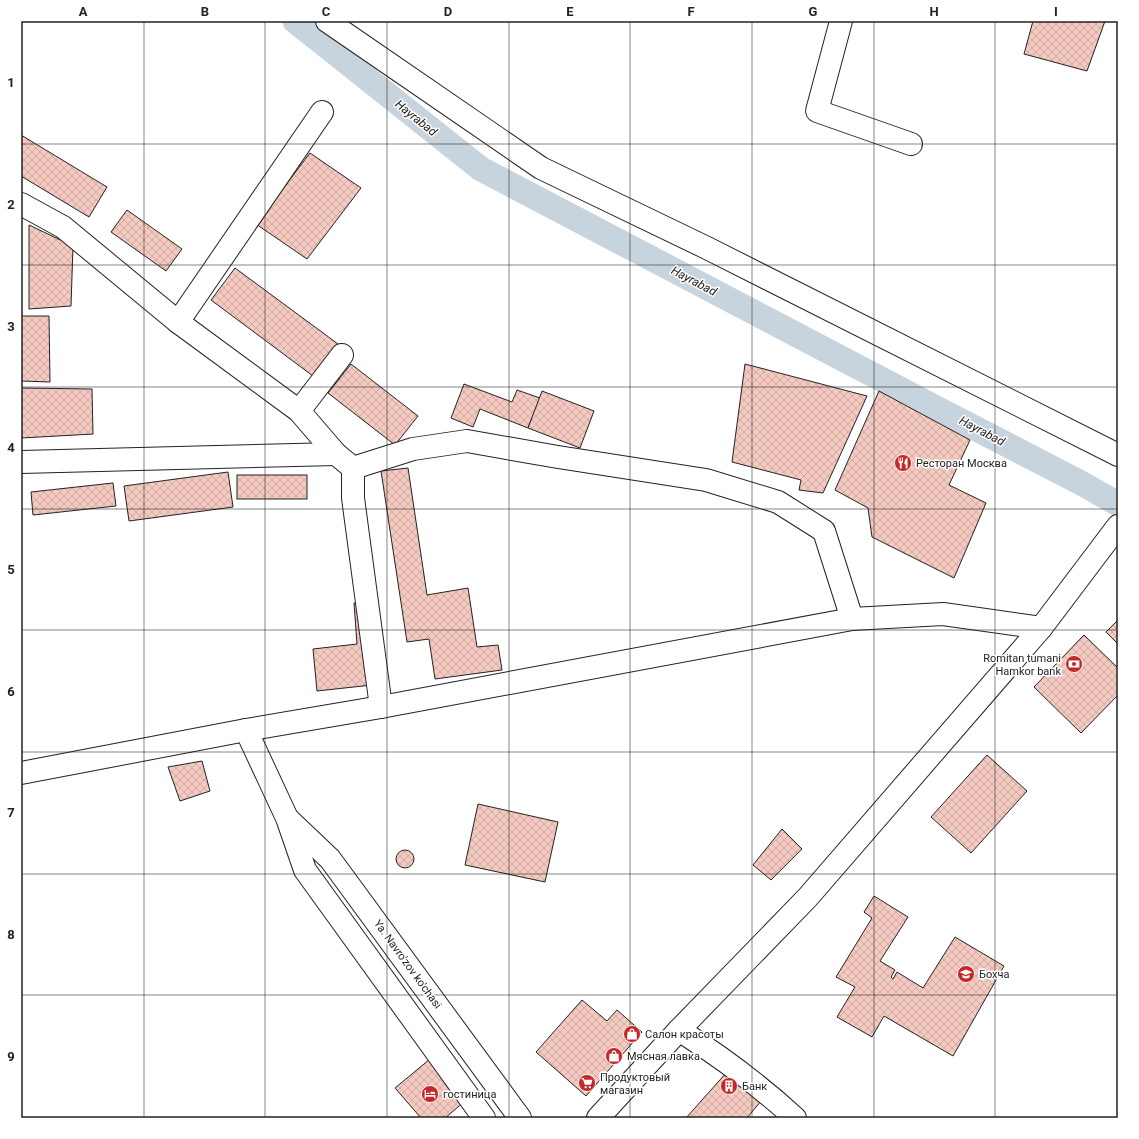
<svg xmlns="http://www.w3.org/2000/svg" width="1139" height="1139" font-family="Roboto,sans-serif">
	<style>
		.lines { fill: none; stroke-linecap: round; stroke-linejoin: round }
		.canal { stroke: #c7d3dd; stroke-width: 25 }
		.building { fill: url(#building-cross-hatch); stroke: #222 }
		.minor-casing { stroke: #222; stroke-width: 24 }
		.minor { stroke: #fff; stroke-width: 22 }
		.grid { fill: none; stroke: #222; stroke-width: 1; stroke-opacity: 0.55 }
		.labels { text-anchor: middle; stroke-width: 3; stroke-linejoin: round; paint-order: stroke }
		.poi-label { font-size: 11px; fill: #222; stroke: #fff; text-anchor: start }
		.street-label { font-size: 11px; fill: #222; stroke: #fff }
		.water-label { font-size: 12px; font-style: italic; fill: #222; stroke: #fff }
		.neatline { fill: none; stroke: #222; stroke-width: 1.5 }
		.grid-label { font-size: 13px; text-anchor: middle; font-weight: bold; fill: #222 }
	</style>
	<defs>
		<pattern id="building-cross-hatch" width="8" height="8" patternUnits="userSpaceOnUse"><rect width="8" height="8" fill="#f3c9c0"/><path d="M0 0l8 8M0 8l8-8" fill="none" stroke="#d0aca5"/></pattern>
	</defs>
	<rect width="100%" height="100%" fill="#fff"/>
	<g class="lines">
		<!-- canal -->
		<path class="canal" d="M295,21l186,148 461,242 141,73 35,20"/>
	</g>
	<!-- building -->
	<g class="building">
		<path d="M1033,21h72l-18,50 -63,-17z"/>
		<path d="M21,135l86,52 -18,30 -68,-41z"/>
		<path d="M310,153l51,35 -54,71 -51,-35z"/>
		<path d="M127,210l55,39 -16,22 -55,-39z"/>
		<path d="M29,225l44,21 -2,60 -42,3z"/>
		<path d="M235,268l103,76 -25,32 -102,-76z"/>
		<path d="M21,316h28l1,66 -29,-1z"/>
		<path d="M351,364l67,52 -23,29 -67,-52z"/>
		<path d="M745,364l122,32 -44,97 -24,-3 2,-10 -69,-18z"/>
		<path d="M464,384l48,18 5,-12 23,8 -12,30 -48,-19 -7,18 -22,-9z"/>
		<path d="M21,388l71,1 1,45 -72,4z"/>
		<path d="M542,391l52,20 -14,37 -52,-20z"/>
		<path d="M879,391l91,49 -21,45 37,18 -32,75 -82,-41 -4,-29 -33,-18z"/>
		<path d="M408,468l19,127 41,-7 9,59 21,-2 4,25 -67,9 -6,-40 -22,3 -26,-171z"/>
		<path d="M228,472l5,35 -104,14 -5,-35z"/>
		<rect x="237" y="475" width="70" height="24"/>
		<path d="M113,483l3,23 -83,9 -2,-23z"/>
		<path d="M373,601l8,83 -64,7 -4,-42 44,-5 -3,-41z"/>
		<path d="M1118,620v24l-12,-12z"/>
		<path d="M1084,635l34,33v27l-37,38 -47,-46z"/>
		<path d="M987,755l40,36 -56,62 -40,-36z"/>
		<path d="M202,761l8,30 -30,10 -12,-34z"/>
		<path d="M478,804l80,18 -13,60 -80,-17z"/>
		<path d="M782,829l20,20 -31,31 -18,-15z"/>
		<circle cx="405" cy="859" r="9"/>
		<path d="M874,896l34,21 -28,44 15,9 -4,7 2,2 4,-7 26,16 32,-51 49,29 -51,90 -69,-40 -12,21 -35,-20 18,-30 -19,-10 36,-59 -8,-6z"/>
		<path d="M582,1000l25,21 10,-11 25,22 -56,64 -50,-44z"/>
		<path d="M430,1059l35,42 -20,17h-24l-26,-30z"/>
		<path d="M727,1072l34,29 -14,17h-61z"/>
	</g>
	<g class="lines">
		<!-- minor casing -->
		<g class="minor-casing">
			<g id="minor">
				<path d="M327,21l214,147 166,80 411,207"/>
				<path d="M841,21l-24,90 94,33"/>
				<path d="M21,204l42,23 115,95 121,89 37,43 17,14 60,-19 54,-8 91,16 148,23 72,22 46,29 28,88"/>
				<path d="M178,322l144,-210"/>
				<path d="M299,411l43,-56"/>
				<path d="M21,462l315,-8"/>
				<path d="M353,468v30l28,209"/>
				<path d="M246,730l41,88 18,52 179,248"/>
				<path d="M21,773l225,-43 135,-23 471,-88 91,-5 98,14"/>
				<path d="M289,820l41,39 190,259"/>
				<path d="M679,1030c41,26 80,55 116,88"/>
				<path d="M598,1118l81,-88 129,-133 233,-269 77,-102"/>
			</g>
		</g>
		<!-- minor -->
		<use href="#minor" class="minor"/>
	</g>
	<!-- grid -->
	<path class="grid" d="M144,21v1097M265,21v1097M387,21v1097M509,21v1097M630,21v1097M752,21v1097M874,21v1097M995,21v1097M21,144h1097M21,265h1097M21,387h1097M21,509h1097M21,630h1097M21,752h1097M21,874h1097M21,995h1097"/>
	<!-- icons -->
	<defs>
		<g id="restaurant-disc" transform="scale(0.9)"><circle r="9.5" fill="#c62828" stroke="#fff"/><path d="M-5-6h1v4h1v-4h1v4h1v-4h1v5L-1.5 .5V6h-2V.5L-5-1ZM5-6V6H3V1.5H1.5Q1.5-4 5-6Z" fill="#fff"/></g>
		<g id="bank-disc" transform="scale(0.9)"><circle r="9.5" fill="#c62828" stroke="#fff"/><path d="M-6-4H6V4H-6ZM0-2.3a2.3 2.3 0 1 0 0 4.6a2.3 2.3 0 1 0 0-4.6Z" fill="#fff"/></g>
		<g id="school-disc" transform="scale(0.9)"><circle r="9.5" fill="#c62828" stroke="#fff"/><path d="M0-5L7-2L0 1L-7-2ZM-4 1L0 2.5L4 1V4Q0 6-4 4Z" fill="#fff"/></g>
		<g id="shop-disc" transform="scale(0.9)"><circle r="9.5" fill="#c62828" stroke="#fff"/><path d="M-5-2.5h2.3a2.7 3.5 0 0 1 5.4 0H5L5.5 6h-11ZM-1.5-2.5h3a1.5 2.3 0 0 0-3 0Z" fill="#fff"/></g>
		<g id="supermarket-disc" transform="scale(0.9)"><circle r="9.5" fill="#c62828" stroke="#fff"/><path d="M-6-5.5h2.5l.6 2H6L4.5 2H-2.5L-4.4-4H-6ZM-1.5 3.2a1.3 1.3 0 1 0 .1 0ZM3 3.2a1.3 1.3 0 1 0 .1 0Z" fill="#fff"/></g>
		<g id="building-disc" transform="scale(0.9)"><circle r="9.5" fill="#c62828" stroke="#fff"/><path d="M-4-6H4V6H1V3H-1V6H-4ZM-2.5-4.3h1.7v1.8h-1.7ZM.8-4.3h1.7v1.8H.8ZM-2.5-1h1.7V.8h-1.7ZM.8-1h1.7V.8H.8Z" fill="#fff"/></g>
		<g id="hotel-disc" transform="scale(0.9)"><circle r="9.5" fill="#c62828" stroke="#fff"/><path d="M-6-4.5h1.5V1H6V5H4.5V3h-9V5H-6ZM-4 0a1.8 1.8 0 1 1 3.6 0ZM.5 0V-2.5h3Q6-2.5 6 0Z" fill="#fff"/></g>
	</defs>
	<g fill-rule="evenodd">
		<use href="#restaurant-disc" x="903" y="463"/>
		<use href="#bank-disc" x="1074" y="664"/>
		<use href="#school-disc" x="966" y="974"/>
		<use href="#shop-disc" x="632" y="1034"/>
		<use href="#shop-disc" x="614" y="1056"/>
		<use href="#supermarket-disc" x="587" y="1083"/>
		<use href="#building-disc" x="729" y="1086"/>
		<use href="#hotel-disc" x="430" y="1094"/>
	</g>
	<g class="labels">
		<!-- poi labels -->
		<g class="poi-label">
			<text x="916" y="467">Ресторан Москва</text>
			<text x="1061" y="662" text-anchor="end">Romitan tumani<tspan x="1061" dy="13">Hamkor bank</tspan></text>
			<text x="979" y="978">Бохча</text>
			<text x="645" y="1038">Салон красоты</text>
			<text x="627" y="1060">Мясная лавка</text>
			<text x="600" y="1081">Продуктовый<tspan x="600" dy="13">магазин</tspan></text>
			<text x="742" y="1090">Банк</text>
			<text x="443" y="1098">гостиница</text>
		</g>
		<!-- street labels -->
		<g class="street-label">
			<text transform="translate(408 964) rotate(54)" y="4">Ya. Navro'zov ko'chasi</text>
		</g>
		<!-- water labels -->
		<g class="water-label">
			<text transform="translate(416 118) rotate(39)" y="4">Hayrabad</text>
			<text transform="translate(694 281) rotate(28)" y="4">Hayrabad</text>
			<text transform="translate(982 431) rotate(28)" y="4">Hayrabad</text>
		</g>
	</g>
	<!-- border -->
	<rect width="1139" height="1139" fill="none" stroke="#ffffff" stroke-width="44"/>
	<rect x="22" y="22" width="1095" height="1095" class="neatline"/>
	<g class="grid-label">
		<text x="83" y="16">A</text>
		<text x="205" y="16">B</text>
		<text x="326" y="16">C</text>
		<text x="448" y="16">D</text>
		<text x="570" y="16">E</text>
		<text x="691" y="16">F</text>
		<text x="813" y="16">G</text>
		<text x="934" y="16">H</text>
		<text x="1056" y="16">I</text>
		<text x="11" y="87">1</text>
		<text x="11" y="209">2</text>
		<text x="11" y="331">3</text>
		<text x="11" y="452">4</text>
		<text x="11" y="574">5</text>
		<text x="11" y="696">6</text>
		<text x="11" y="817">7</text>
		<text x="11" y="939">8</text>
		<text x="11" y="1061">9</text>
	</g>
</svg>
